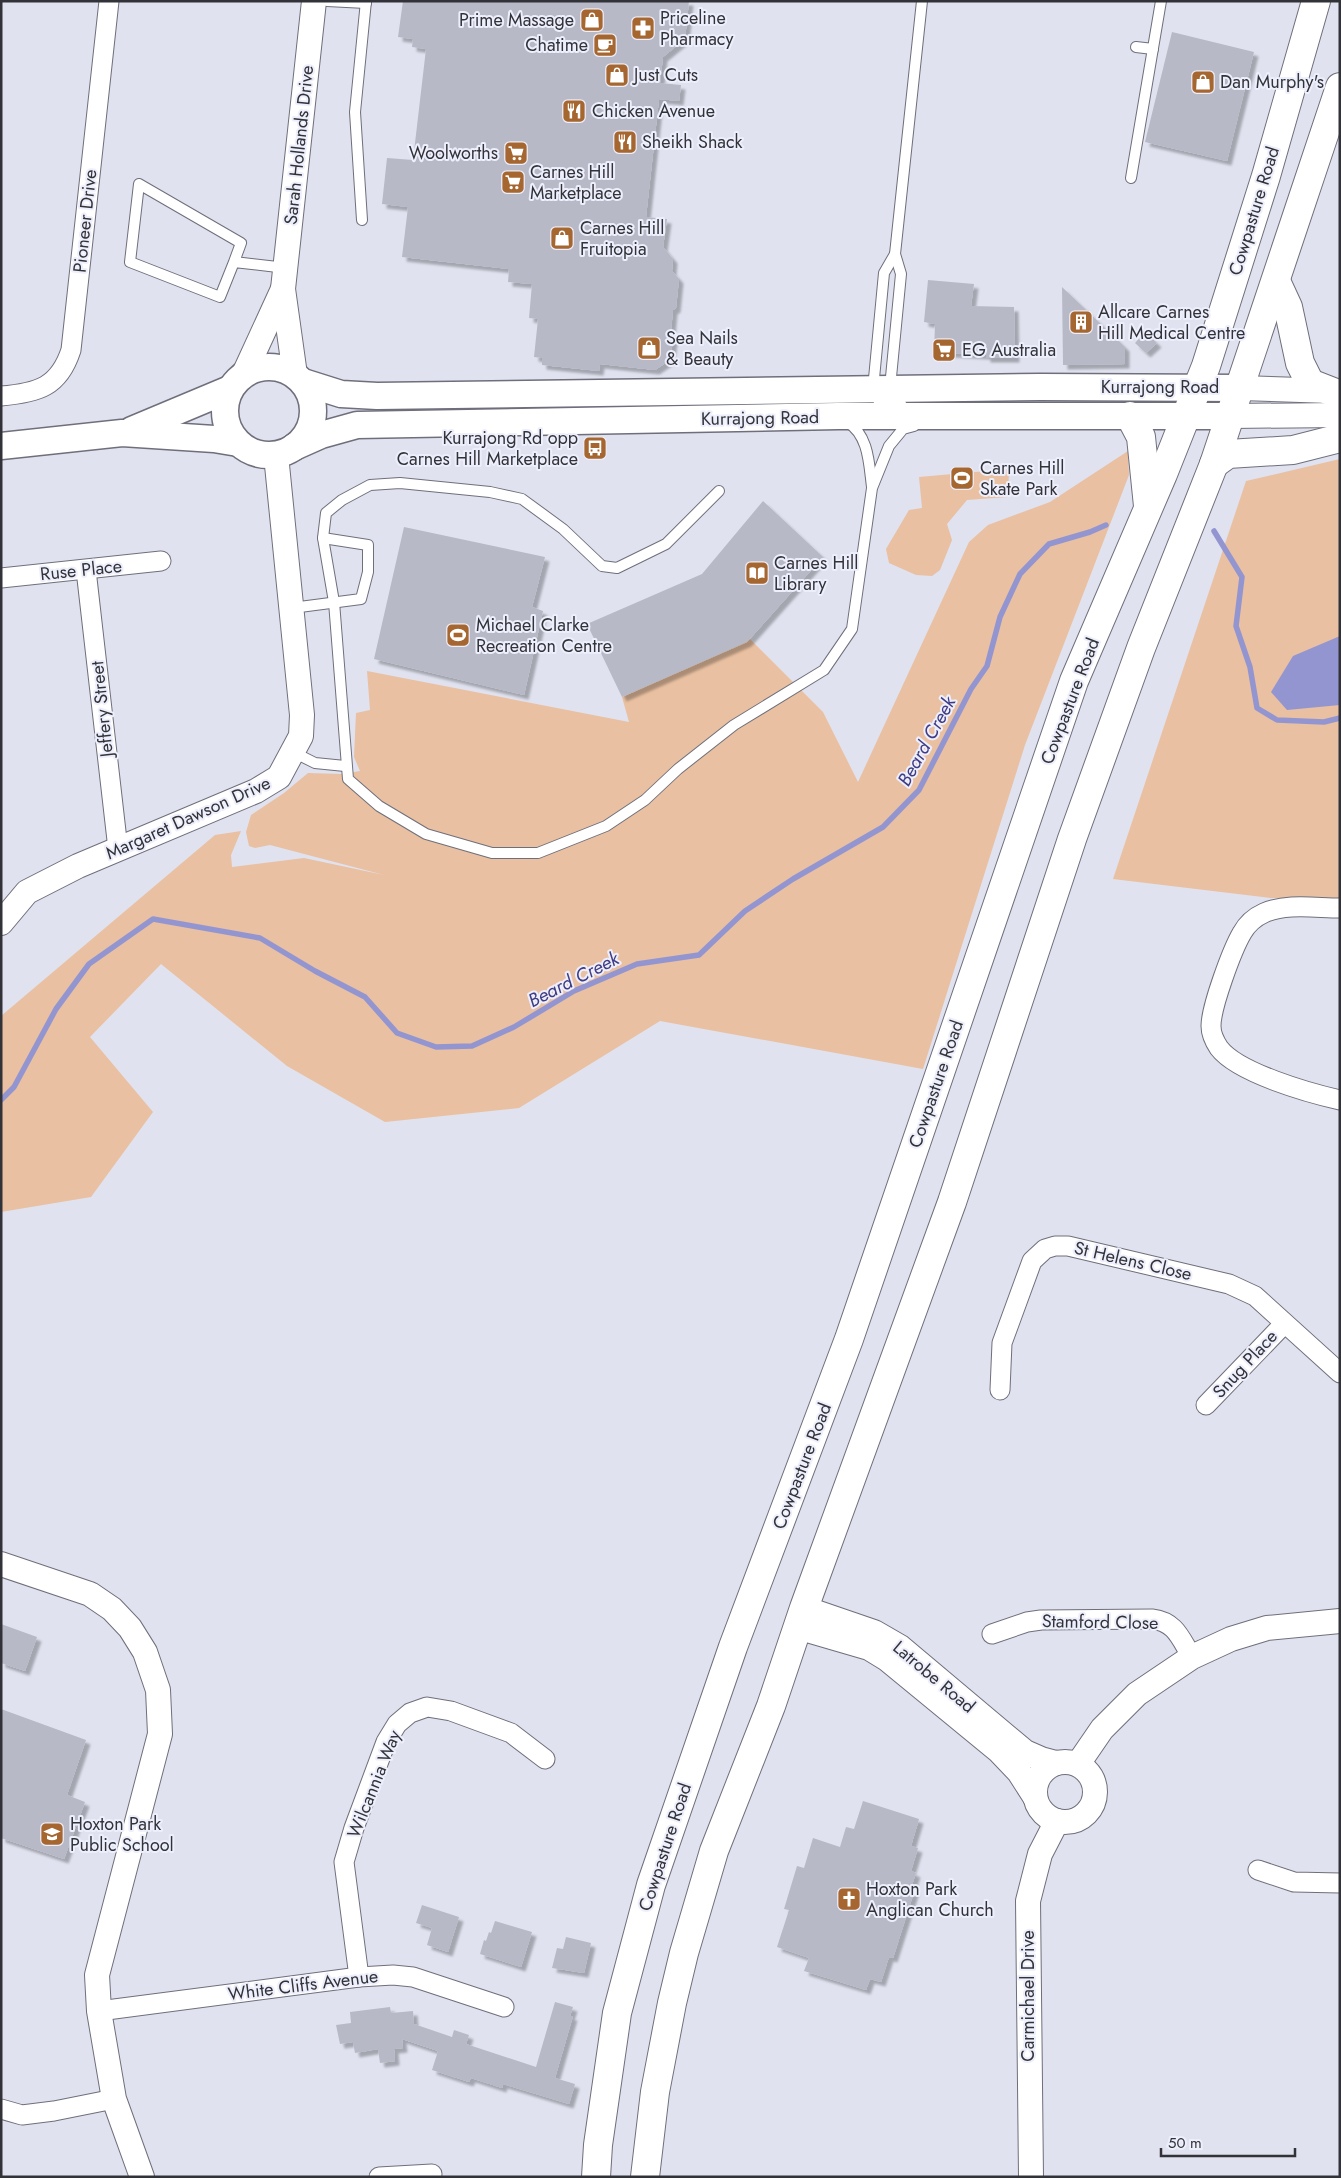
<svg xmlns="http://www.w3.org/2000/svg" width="1341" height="2178" font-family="Jost,sans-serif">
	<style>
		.green { fill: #e9c0a1 }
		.water { fill: #9395d1 }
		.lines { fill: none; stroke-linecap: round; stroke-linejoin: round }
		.stream { stroke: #9395d1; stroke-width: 5.5 }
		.building { fill: #b8b9c6; filter: url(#shadow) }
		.service-casing { stroke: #6e6f7b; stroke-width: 12 }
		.minor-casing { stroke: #6e6f7b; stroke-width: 21 }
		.tertiary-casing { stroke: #6e6f7b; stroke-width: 26 }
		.secondary-casing { stroke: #6e6f7b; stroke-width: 29 }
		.primary-casing { stroke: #6e6f7b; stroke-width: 30 }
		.service { stroke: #fff; stroke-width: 10 }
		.minor { stroke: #fff; stroke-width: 19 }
		.tertiary { stroke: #fff; stroke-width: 24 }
		.secondary { stroke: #fff; stroke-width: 26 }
		.primary { stroke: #fff; stroke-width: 28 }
		.labels { text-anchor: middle; stroke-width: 4; stroke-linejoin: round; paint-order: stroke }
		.poi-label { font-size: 18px; fill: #323338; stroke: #eeeffc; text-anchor: start }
		.street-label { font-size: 18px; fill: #323338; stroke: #eeeffc }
		.water-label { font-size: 19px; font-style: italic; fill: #403c84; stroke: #eeeffc }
	</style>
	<defs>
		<filter id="shadow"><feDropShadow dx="4.5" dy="4.5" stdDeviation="1" flood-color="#0004"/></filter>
	</defs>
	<rect width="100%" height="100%" fill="#e0e2ef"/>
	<!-- green -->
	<g class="green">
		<path d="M1128,451l1,24 -104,270 -102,324 -263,-48 -141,87 -134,14 -98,-56 -126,-102 -71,73 63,75 -62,85 -90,15v-196l214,-181 26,-4 -10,24 1,12 72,-9 80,17 -114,-30 -15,3 -6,-2 -3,-14 5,-17 33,-22 24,-20 34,1 18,-3 -6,-14 2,-44 14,-3 -3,-39 262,51 -7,-25 128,-58 73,73 35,70 111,-240 19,-17 62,-23z"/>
		<path d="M1340,459v439h-69l-158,-19 133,-398z"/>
		<path d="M1009,469l-1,28 -41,3 -20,24 5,16 -12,30 -8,6 -16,-1 -27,-12 -3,-14 23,-39 13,-2 -3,-31z"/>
	</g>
	<!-- water -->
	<path class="water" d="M1340,636v69l-53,5 -16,-18 22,-36z"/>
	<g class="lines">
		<!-- stream -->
		<g class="stream">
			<path d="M1214,531l28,46 -6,49 14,41 7,41 20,12 47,2 16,-4"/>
			<path d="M1,1100l13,-13 42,-78 33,-45 64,-45 107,19 55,33 50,26 32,36 39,14 36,-1 42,-19 60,-36 63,-27 62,-9 46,-44 48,-32 90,-52 36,-37 52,-101 16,-23 13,-49 20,-43 29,-30 41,-12 16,-7"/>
		</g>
	</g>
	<!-- building -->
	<g class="building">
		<path d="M403,1h286l-4,38 -22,18 -3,26 21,2 -2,16 -20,-2 -13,118 21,2 -4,28 10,12 -1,12 7,8 -3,29 -3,2 -2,21 3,3 -4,26 -15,10 -55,-6 -1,7 -57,-6v-7l-8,-1 4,-38 -9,-1 3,-34 -24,-2 1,-13 -107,-12 6,-50 -26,-3 5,-46 26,2 13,-111 -14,-2 1,-8 -15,-2z"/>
		<path d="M1172,32l82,20 -27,109 -82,-19z"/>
		<path d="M928,280l46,4 -3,22 43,1 1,51h-29v-3l-52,-3 1,-28 -11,-2z"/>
		<path d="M1062,287l63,60v17l-62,1z"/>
		<path d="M1145,332l12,11 -11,10 -11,-10z"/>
		<path d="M763,501l60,56 -76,85 -125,55 -35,-73 115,-50z"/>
		<path d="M404,527l141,30 -13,50 11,4 -19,84 -150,-36z"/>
		<path d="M1,1624l36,13 -12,34 -24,-8z"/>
		<path d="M1,1709l85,31 -19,55 18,7 -21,57 -63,-21z"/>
		<path d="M863,1801l56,18 -8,27 7,2 -7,23 5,2 -5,15 4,1 -22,69 -4,-1 -8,25 -11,-3 -4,11 -62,-19 5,-13 -32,-11 12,-37 -5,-1 13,-43 7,2 9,-30 27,9 6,-20 8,2z"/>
		<path d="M422,1905l37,12 -11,35 -21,-7 5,-17 -16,-5z"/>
		<path d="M495,1921l37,11 -11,35 -41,-13 4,-14 2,1 3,-9 2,1z"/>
		<path d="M566,1937l25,6 -7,30 -32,-5 5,-20 6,1z"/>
		<path d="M555,2002l18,5 -3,9h3l-18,62 20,6 -6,20 -66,-20 -1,4 -31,-10 -2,4 -37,-12 6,-19 -36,-12 1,9 -9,1 1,12 -15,2 -2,-14 -23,4 -2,-11 -13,2 -4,-19 15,-2 -1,-11 40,-5 1,6 22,-2 1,13 38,13 2,-7 15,5 -3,9 70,23z"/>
	</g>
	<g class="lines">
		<!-- service casing -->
		<g class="service-casing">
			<g id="service">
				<path d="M327,1l39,2"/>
				<path d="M1136,47l17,2"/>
				<path d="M1131,178l30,-177"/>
				<path d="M362,220l-7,-108 11,-111"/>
				<path d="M895,254l-11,19 -11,116 5,11 23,4"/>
				<path d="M234,262l-14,35 -90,-35 9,-78 102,59 -7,19 52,6"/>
				<path d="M895,388l-4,-11 10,-103 -6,-20 27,-253"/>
				<path d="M847,422c22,13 22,42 25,65"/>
				<path d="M719,491l-53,53 -49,24 -15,-2 -39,-37 -41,-30 -32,-7 -90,-9 -30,2 -28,15 -16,13 -3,25 11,64 14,177 31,27 47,28 66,19h46l68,-27 39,-26 33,-31 56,-44 90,-55 28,-41 20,-141 17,-42 14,-17 11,-3"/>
				<path d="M292,608l69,-9 7,-27v-27l-45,-7"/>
				<path d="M293,752l22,11 30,3"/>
			</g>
		</g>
		<!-- minor casing -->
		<g class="minor-casing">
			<g id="minor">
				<path d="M1,396c37,-3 58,-9 70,-46l38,-349"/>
				<path d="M86,570l32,279"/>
				<path d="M1,578l160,-17"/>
				<path d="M1340,908c-24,0 -54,-5 -76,5 -9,4 -17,11 -22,20 -10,17 -31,74 -31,93 0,8 4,16 8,22 19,25 90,45 121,52"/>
				<path d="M1000,1390l2,-47 30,-82 13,-12 10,-3h13l161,38 26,12 85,77"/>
				<path d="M1206,1405l78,-81"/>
				<path d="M992,1634l35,-12 14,-2 111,-1c24,3 28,19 40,38"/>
				<path d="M1258,1870l36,12 46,1"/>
				<path d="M359,1977l-15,-115 10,-34 32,-86 11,-18 13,-11 17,-6 24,4 60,22 34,26"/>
				<path d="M99,2011l260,-34 34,-2 20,2 91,30"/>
				<path d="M1,2109l21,6 32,-4 60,-12"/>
				<path d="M379,2177l53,-3"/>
			</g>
		</g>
		<!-- tertiary casing -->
		<g class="tertiary-casing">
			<g id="tertiary">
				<path d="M244,374l39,-85"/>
				<path d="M295,375l-12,-86 31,-288"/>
				<path d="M1240,388l91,3"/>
				<path d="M1231,416l109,-1"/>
				<path d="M1,923l26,-31 51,-26 178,-75 23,-14 22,-41 1,-21 -26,-260"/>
				<path d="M1,1564l89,30 22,15 18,19 15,24 13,38 2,44 -63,241 2,36 15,88 28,78"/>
				<path d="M804,1608l70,24 26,15 125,105 16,7 15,4"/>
				<path d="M797,1627l72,21 18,11 112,92 20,21 16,25"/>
				<circle cx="1065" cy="1792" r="30"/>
				<path d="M1078,1764l24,-35 35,-35 55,-37 39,-18 36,-11 73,-7"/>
				<path d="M1031,2177l-3,-276 12,-47 17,-33"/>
			</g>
		</g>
		<!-- secondary casing -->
		<g class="secondary-casing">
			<g id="secondary">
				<circle cx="269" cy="411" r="44"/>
				<path d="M303,382l38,12 36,2 663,-9 200,1"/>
				<path d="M132,430l98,-41"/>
				<path d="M1,446l121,-13 92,6 24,4"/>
				<path d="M294,447l27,-12 36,-10 481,-9h393"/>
			</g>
		</g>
		<!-- primary casing -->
		<g class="primary-casing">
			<g id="primary">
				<path d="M1276,281l12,26 12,56 10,20 23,9"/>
				<path d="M1130,416l11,21 7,69"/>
				<path d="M1214,464l14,-10 65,-4 47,-12"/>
				<path d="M596,2177l2,-32 19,-132 34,-128 82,-238 116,-308 225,-658 89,-207 43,-108 60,-190 50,-175"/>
				<path d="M645,2177l10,-85 17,-89 12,-50 30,-102 57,-145 33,-98 148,-406 120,-363 69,-191 73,-184 126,-377"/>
			</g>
		</g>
		<!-- service -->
		<use href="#service" class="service"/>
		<!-- minor -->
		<use href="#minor" class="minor"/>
		<!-- tertiary -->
		<use href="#tertiary" class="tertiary"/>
		<!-- secondary -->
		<use href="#secondary" class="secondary"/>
		<!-- primary -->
		<use href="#primary" class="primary"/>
	</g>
	<!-- icons -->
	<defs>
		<g id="shop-square" transform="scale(1.25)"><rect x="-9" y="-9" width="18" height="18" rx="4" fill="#a6662f" stroke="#eeeffc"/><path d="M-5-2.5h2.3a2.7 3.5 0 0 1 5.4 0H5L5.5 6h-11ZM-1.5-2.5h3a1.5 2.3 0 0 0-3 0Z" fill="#fff"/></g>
		<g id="pharmacy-square" transform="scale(1.25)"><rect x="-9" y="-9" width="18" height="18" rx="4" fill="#a6662f" stroke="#eeeffc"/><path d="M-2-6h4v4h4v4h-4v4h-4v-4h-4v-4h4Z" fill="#fff"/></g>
		<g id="cafe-square" transform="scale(1.25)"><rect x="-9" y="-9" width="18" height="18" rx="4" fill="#a6662f" stroke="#eeeffc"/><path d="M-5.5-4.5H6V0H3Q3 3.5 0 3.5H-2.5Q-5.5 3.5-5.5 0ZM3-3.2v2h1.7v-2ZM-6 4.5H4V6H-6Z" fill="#fff"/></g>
		<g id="restaurant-square" transform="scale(1.25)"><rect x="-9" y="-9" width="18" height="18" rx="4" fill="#a6662f" stroke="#eeeffc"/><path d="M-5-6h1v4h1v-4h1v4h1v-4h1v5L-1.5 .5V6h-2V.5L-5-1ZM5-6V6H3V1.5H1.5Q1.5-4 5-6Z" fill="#fff"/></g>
		<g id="supermarket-square" transform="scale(1.25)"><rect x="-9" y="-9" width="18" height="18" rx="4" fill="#a6662f" stroke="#eeeffc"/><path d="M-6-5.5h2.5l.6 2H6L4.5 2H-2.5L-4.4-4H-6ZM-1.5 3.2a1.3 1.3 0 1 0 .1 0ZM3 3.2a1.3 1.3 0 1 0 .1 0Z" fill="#fff"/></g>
		<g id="building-square" transform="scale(1.25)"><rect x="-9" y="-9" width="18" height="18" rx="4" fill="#a6662f" stroke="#eeeffc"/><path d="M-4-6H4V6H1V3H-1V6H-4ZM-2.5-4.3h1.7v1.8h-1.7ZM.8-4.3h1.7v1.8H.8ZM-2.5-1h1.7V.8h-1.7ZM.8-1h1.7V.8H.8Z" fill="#fff"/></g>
		<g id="bus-square" transform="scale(1.25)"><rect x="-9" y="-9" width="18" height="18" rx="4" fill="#a6662f" stroke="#eeeffc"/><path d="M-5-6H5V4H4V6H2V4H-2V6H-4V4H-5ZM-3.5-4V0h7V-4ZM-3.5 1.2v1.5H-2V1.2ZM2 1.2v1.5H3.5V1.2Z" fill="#fff"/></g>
		<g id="stadium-square" transform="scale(1.25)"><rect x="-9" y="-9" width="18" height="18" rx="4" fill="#a6662f" stroke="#eeeffc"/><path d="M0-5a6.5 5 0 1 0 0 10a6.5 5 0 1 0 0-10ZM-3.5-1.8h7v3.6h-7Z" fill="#fff"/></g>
		<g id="library-square" transform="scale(1.25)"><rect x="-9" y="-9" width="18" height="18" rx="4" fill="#a6662f" stroke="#eeeffc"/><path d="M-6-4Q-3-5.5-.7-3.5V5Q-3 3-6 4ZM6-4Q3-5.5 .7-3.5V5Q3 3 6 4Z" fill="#fff"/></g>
		<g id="school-square" transform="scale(1.25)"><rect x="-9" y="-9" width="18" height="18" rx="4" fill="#a6662f" stroke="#eeeffc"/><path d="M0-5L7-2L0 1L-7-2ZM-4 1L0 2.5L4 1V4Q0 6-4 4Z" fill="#fff"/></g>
		<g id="church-square" transform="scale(1.25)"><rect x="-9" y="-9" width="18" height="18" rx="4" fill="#a6662f" stroke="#eeeffc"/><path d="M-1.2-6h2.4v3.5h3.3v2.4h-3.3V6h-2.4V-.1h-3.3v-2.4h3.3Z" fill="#fff"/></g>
	</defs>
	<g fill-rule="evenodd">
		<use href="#shop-square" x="592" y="20"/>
		<use href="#pharmacy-square" x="643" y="28"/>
		<use href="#cafe-square" x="605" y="45"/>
		<use href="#shop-square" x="617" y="75"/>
		<use href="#shop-square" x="1203" y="82"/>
		<use href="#restaurant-square" x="574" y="111"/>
		<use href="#restaurant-square" x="625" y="142"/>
		<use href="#supermarket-square" x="516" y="153"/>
		<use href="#supermarket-square" x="513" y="182"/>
		<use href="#shop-square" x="562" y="238"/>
		<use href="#building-square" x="1081" y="322"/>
		<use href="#shop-square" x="649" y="348"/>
		<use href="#supermarket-square" x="944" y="350"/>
		<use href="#bus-square" x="595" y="448"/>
		<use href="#stadium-square" x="962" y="478"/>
		<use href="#library-square" x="757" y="573"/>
		<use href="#stadium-square" x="458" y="635"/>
		<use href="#school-square" x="52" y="1834"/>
		<use href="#church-square" x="849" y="1899"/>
	</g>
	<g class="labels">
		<!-- poi labels -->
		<g class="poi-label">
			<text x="660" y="24">Priceline<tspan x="660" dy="21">Pharmacy</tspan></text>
			<text x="574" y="26" text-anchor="end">Prime Massage</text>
			<text x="588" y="51" text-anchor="end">Chatime</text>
			<text x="634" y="81">Just Cuts</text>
			<text x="1220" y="88">Dan Murphy's</text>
			<text x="592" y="117">Chicken Avenue</text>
			<text x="642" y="148">Sheikh Shack</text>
			<text x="498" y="159" text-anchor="end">Woolworths</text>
			<text x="530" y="178">Carnes Hill<tspan x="530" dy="21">Marketplace</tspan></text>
			<text x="580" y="234">Carnes Hill<tspan x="580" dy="21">Fruitopia</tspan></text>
			<text x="1098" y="318">Allcare Carnes<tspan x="1098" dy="21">Hill Medical Centre</tspan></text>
			<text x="666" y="344">Sea Nails<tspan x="666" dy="21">&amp; Beauty</tspan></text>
			<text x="962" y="356">EG Australia</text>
			<text x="578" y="444" text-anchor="end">Kurrajong Rd opp<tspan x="578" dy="21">Carnes Hill Marketplace</tspan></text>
			<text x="980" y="474">Carnes Hill<tspan x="980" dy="21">Skate Park</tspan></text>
			<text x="774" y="569">Carnes Hill<tspan x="774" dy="21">Library</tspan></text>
			<text x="476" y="631">Michael Clarke<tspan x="476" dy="21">Recreation Centre</tspan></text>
			<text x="70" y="1830">Hoxton Park<tspan x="70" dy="21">Public School</tspan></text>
			<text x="866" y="1895">Hoxton Park<tspan x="866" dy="21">Anglican Church</tspan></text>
		</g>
		<!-- street labels -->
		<g class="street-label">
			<text transform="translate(299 145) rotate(-84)" y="6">Sarah Hollands Drive</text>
			<text transform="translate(1254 211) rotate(-73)" y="6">Cowpasture Road</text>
			<text transform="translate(85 221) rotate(-84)" y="6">Pioneer Drive</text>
			<text x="1160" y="393">Kurrajong Road</text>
			<text transform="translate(760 418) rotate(-1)" y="6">Kurrajong Road</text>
			<text transform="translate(81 570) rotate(-6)" y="6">Ruse Place</text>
			<text transform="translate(1070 701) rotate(-69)" y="6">Cowpasture Road</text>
			<text transform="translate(102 709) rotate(-96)" y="6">Jeffery Street</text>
			<text transform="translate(188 818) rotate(-24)" y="6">Margaret Dawson Drive</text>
			<text transform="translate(936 1084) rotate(-71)" y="6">Cowpasture Road</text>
			<text transform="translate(1133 1261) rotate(13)" y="6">St Helens Close</text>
			<text transform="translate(1245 1364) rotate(-47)" y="6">Snug Place</text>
			<text transform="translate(802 1466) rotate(-69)" y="6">Cowpasture Road</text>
			<text transform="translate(1100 1622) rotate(1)" y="6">Stamford Close</text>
			<text transform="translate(934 1677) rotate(40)" y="6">Latrobe Road</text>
			<text transform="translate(374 1784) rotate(-68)" y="6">Wilcannia Way</text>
			<text transform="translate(665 1847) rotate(-72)" y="6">Cowpasture Road</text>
			<text transform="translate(303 1985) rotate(-7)" y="6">White Cliffs Avenue</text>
			<text transform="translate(1028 1996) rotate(-90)" y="6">Carmichael Drive</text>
		</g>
		<!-- water labels -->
		<g class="water-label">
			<text transform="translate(926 741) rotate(-61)" y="7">Beard Creek</text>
			<text transform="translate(573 979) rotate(-27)" y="7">Beard Creek</text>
		</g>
	</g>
	<!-- border -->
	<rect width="1341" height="2178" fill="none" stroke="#323338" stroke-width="5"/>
	<!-- scale -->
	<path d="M1161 2148v8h134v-8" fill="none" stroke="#323338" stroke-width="2.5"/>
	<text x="1168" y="2148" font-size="15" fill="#323338" stroke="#eeeffc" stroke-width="4" paint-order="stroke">50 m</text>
</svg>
